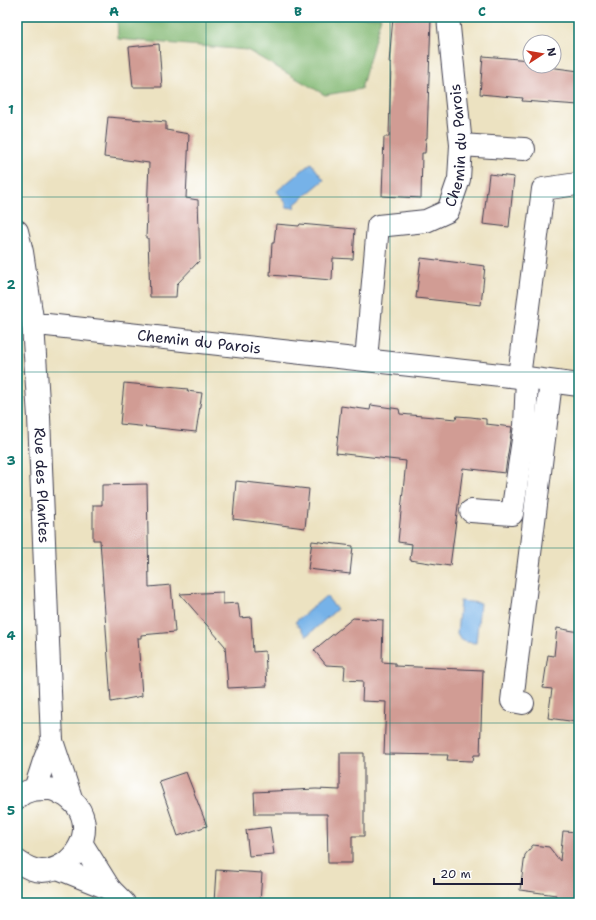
<svg xmlns="http://www.w3.org/2000/svg" width="596" height="920" font-family="'Shantell Sans',sans-serif">
	<style>
		.forest { fill: #84b974; stroke: #536e58 }
		.water { fill: #76b2e8; stroke: #4c6a92 }
		.building { fill: #d19c94 }
		.lines { fill: none; stroke-linecap: round; stroke-linejoin: round }
		.minor-casing { stroke: #403f4f; stroke-width: 24 }
		.minor { stroke: #fff; stroke-width: 22 }
		.grid { fill: none; stroke: #0f766e; stroke-width: 1; stroke-opacity: 0.55 }
		.labels { text-anchor: middle; stroke-width: 3; stroke-linejoin: round; paint-order: stroke }
		.street-label { font-size: 15px; fill: #22223b; stroke: #fff }
		.neatline { fill: none; stroke: #0f766e; stroke-width: 1.5 }
		.grid-label { font-size: 13px; text-anchor: middle; font-weight: bold; fill: #0f766e }
	</style>
	<rect width="100%" height="100%" fill="#fff"/>
	<filter id="ink" filterUnits="userSpaceOnUse"><feTurbulence type="fractalNoise" baseFrequency=".025" numOctaves="2"/><feDisplacementMap in="SourceGraphic" scale="8" xChannelSelector="R" yChannelSelector="G"/><feConvolveMatrix kernelMatrix="1 2 1 2 8 2 1 2 1" color-interpolation-filters="sRGB"/></filter>
	<filter id="wash" filterUnits="userSpaceOnUse"><feTurbulence type="fractalNoise" baseFrequency=".012" numOctaves="4" result="noise"/><feDisplacementMap in="SourceGraphic" scale="16" xChannelSelector="R" yChannelSelector="G"/><feGaussianBlur stdDeviation="0.9" result="paint"/><feColorMatrix in="noise" values="0 0 0 0 0 0 0 0 0 0 0 0 0 0 0 0 0 1.4 0 .05"/><feComposite in="paint" operator="in"/></filter>
	<g filter="url(#wash)">
		<rect width="100%" height="100%" fill="#ece2c1"/>
		<!-- forest -->
		<path class="forest" d="M117,17h264l-20,72 -36,6 -78,-45 -129,-11z"/>
		<!-- water -->
		<g class="water">
			<path d="M311,163l13,17 -29,24 -1,4 -8,-1v-4l-9,-12z"/>
			<path d="M326,596l11,13 -30,27 -12,-14z"/>
			<path d="M460,601l20,2 -4,40c-8,-1 -15,0 -19,-9z"/>
		</g>
		<g id="blocks">
			<!-- building -->
			<g class="building">
				<path d="M393,17h38l-4,121h-1l-1,15h-3l-1,45 -39,-2 2,-59h5l2,-74h-2z"/>
				<path d="M159,44l3,43h-29l-4,-40z"/>
				<path d="M483,56l47,4v6h11l38,5v34l-57,-4 1,-3 -43,-4z"/>
				<path d="M108,117l58,5v8l23,4 -3,64 12,2 2,60 -23,24 -1,13h-26l-2,-59h-2l3,-75 -45,-6z"/>
				<path d="M489,174l25,3 -5,50 -26,-3z"/>
				<path d="M276,224l23,2 1,-2 55,5 -2,30 -20,-1 -1,22 -62,-5 2,-32h2z"/>
				<path d="M421,258l64,8 -4,39 -65,-7z"/>
				<path d="M124,383l64,6 -1,2 15,2 -6,39 -76,-8z"/>
				<path d="M371,405l28,4 1,5 56,5 1,-3 14,1 15,2v5l26,3 -7,46 -42,-5 -13,98 -40,-6 2,-16 -14,-2 8,-81 -70,-8 5,-47 29,4z"/>
				<path d="M236,481l73,8 -4,39 -72,-9z"/>
				<path d="M147,484l2,103 22,-2 4,47 -34,3v3h-3l4,58 -31,6 -11,-162h-7v-35h9v-20z"/>
				<path d="M312,541l41,5 -3,28 -42,-5z"/>
				<path d="M223,592v12l15,-1 2,15 11,-1 2,35 12,-1 2,35 -39,2 -3,-42 -45,-52z"/>
				<path d="M353,618l30,2 -1,42 13,1v3l88,4 -3,85h-6l-1,6 -26,-1 1,-5 -64,-1 2,-52 -24,-1 1,-20 -19,-1 1,-14 -19,-1 -12,-15z"/>
				<path d="M557,628l22,4v74l-2,16 -29,-4 4,-29 -9,-1 5,-33 6,1z"/>
				<path d="M340,753h24v83h-12v27h-24l-1,-49h-72l-1,-22 62,-3 24,1z"/>
				<path d="M186,772l21,54 -29,10 -19,-55z"/>
				<path d="M270,827l4,27 -25,2 -3,-26z"/>
				<path d="M563,831l16,1v71l-24,-3 1,-5 -36,-5 5,-35 8,-10 16,2 11,14z"/>
				<path d="M216,870l46,3 -2,30h-46z"/>
			</g>
		</g>
	</g>
	<g filter="url(#ink)">
		<use href="#blocks" fill-opacity="0" stroke="#403f4f" stroke-width="1"/>
		<g class="lines">
			<!-- minor casing -->
			<g class="minor-casing">
				<g id="minor">
					<path d="M461,145l63,4"/>
					<path id="s1" d="M17,231l5,21 11,73 6,92 13,324 19,57"/>
					<path id="s2" d="M33,325h14l472,52 60,8"/>
					<path id="s3" d="M366,360l12,-134 48,-5 22,-10 11,-32 2,-34 -13,-128"/>
					<path d="M519,377l24,-188 34,-5"/>
					<path d="M471,511l41,3 13,-88 2,-48"/>
					<path d="M523,703l-11,-2 39,-319"/>
					<path d="M35,789l9,-28 8,-20"/>
					<path d="M17,798c9,-9 20,-9 32,-9 6,0 11,4 17,7 5,3 7,6 11,10 19,26 -3,64 -35,65 -9,0 -18,-5 -25,-10"/>
					<path d="M82,844l28,45 14,14"/>
					<path d="M58,868l52,21"/>
				</g>
			</g>
			<!-- minor -->
			<use href="#minor" class="minor"/>
		</g>
	</g>
	<!-- grid -->
	<path class="grid" d="M206,17v886M390,17v886M17,197h562M17,372h562M17,548h562M17,723h562"/>
	<g class="labels">
		<!-- street labels -->
		<g class="street-label">
			<text dy="5" stroke="none"><textPath href="#s3" startOffset="274">Chemin du Parois</textPath></text>
			<text dy="5" stroke="none"><textPath href="#s2" startOffset="167">Chemin du Parois</textPath></text>
			<text dy="5" stroke="none"><textPath href="#s1" startOffset="256">Rue des Plantes</textPath></text>
		</g>
	</g>
	<!-- margin -->
	<rect width="596" height="920" fill="none" stroke="#fff" stroke-width="44"/>
	<!-- north arrow -->
	<g transform="translate(542 54) rotate(78)"><circle r="19" fill="#ffffff" stroke="#a7a7b1"/>
	<path d="M0-3L7 15L0 10L-7 15Z" fill="#c8321e"/>
	<text y="-6" font-size="11" font-weight="bold" text-anchor="middle" fill="#22223b">N</text>
	</g>
	<!-- scale -->
	<path d="M434 878v6h88v-6" fill="none" stroke="#22223b" stroke-width="2"/>
	<text x="440" y="878" font-size="12" fill="#22223b" stroke="#ffffff" stroke-width="3" paint-order="stroke">20 m</text>
	<rect x="22" y="22" width="552" height="876" class="neatline"/>
	<g class="grid-label">
		<text x="114" y="16">A</text>
		<text x="298" y="16">B</text>
		<text x="482" y="16">C</text>
		<text x="11" y="114">1</text>
		<text x="11" y="289">2</text>
		<text x="11" y="465">3</text>
		<text x="11" y="640">4</text>
		<text x="11" y="815">5</text>
	</g>
</svg>
